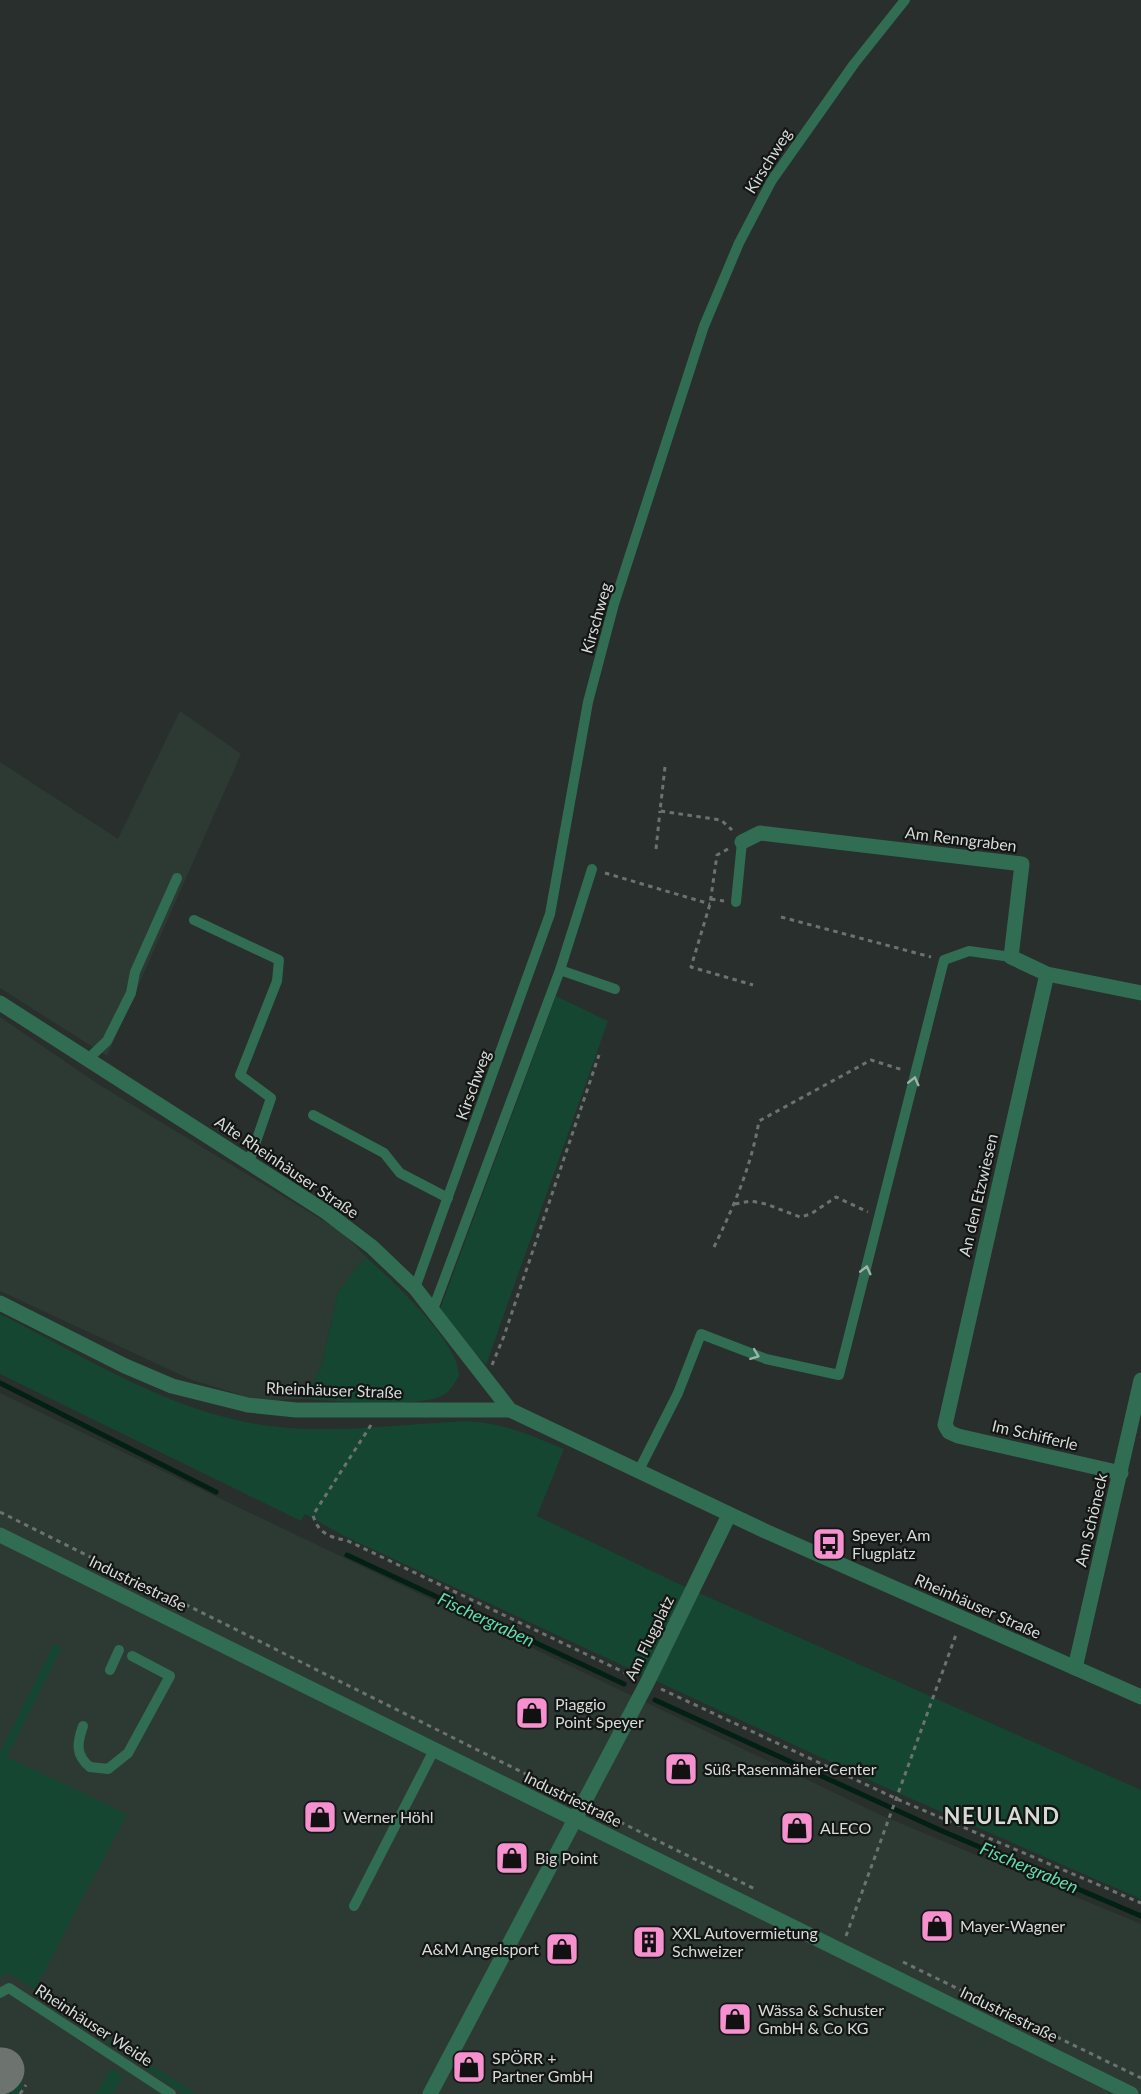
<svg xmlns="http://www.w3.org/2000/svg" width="1141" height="2094" font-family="Lato,sans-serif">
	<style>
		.built { fill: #2d3a34 }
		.green { fill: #154632 }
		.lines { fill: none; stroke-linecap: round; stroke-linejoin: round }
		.stream { stroke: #022014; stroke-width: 5 }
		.taxiway { stroke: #6d7470; stroke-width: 45 }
		.path { stroke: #6c726f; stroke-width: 3; stroke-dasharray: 4.5 4.5; stroke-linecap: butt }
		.service { stroke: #316d53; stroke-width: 10 }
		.minor { stroke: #316d53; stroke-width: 15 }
		.tertiary { stroke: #316d53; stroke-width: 15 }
		.oneway { stroke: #9cb4a9 }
		.labels { text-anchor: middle; stroke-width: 4.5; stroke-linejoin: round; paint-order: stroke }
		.street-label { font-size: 16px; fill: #d6dbd8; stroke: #131615 }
		.poi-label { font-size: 16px; fill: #d6dbd8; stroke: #131615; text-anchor: start }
		.water-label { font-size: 18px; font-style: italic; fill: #5cdda9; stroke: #131615 }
		.district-label { font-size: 22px; font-weight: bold; letter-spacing: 1.5px; fill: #d6dbd8; stroke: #131615 }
	</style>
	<rect width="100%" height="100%" fill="#282f2c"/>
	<!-- built -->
	<g class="built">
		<path d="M180,711l61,43 -134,302 -107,-68v-226l118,77z"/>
		<path d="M0,1017l98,67 244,148 24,25 -28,35 -16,72 -16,35 -33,1 -25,-3 -56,-17 -192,-89z"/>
		<path d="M0,1393l883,423 258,108v170h-1141z"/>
	</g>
	<!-- green -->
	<g class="green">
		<path d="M556,996l52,25 -122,344 -47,-53z"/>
		<path d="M366,1257c25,22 94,86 93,119 -4,6 -8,14 -14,18 -26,16 -107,7 -139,5l16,-35 16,-72z"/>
		<path d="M0,1314c84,42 168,97 263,111 67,10 137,-1 204,-4 36,2 64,14 97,28l-27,67 142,68 462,206v109l-250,-109 -547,-254 -39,-22 -4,7 -301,-147z"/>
		<path d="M54,1644l8,3 -55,110 120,57 -92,175 -28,-16 -7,5v-226z"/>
		<path d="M70,2012l126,82h-12l-105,-71z"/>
		<path d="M112,2068l11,9 -11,17h-17z"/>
		<path d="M10,2076l14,8 -7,10h-9l-4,-4z"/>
	</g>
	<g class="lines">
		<!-- stream -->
		<g class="stream">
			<path d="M0,1383l216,109"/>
			<path d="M347,1555l277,129"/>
			<path d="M655,1700l287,131 199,85"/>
		</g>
		<!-- taxiway -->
		<path class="taxiway" d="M0,2072l2,-2"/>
		<!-- path -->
		<g class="path">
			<path d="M665,767l-5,44 61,9 11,10"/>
			<path d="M656,849l4,-38"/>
			<path d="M728,849l-11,6 -7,49 -19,63 62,18"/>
			<path d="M605,873l105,31"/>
			<path d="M711,899l13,2"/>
			<path d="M781,917l150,40"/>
			<path d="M735,1204l16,-3 15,3 34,13 11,-3 25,-17 32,15"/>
			<path d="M714,1247c20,-41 37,-80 45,-126l112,-61 32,10"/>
			<path d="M492,1365l12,-29 95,-281"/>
			<path d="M371,1425l-58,90c4,17 17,23 33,25l288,137"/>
			<path d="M0,1512l572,285"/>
			<path d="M661,1689l236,110 244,104"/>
			<path d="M596,1810l161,80"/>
			<path d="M846,1936l111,-304"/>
			<path d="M903,1962l238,116"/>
			<path d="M20,2094l6,-9"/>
		</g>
		<!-- service -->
		<g class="service">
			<path d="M736,902l6,-60"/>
			<path d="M194,920l85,40 -2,21 -37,94 31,23 -22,64"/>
			<path d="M560,970l55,19"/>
			<path d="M88,1059l19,-18 24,-48 4,-21 42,-94"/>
			<path d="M313,1115l71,38 16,20 48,25"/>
			<path d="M415,1288l135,-374 38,-212 26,-98 90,-278 35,-83 33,-63 82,-116 51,-64"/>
			<path d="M432,1312l128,-342 32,-101"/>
			<path d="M638,1472l40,-79 23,-59 65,25 73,16 105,-415 25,-9 42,6"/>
			<path d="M110,1670l9,-20"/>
			<path d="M83,1726c-6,17 -8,29 7,41l18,2 20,-16 42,-77 -38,-20"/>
			<path d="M354,1906l80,-156"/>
			<path d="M0,1993l9,-5 162,106"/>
		</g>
		<!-- minor -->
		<g class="minor">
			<path d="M742,842l18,-9 262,31 -11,93 36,17 94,19"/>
			<path d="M1047,974l-102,451 4,7 9,4 163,37"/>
			<path d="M0,1003l326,209 46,35 43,41 95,122"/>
			<path d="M0,1303l125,63 47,20 76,19 48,5h214l255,121 376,166"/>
			<path d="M1075,1668l66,-288"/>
			<path d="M430,2094l217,-411 82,-168"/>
		</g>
		<!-- tertiary -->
		<path class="tertiary" d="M0,1535l1131,559"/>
	</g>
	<!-- one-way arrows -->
	<defs><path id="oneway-chevron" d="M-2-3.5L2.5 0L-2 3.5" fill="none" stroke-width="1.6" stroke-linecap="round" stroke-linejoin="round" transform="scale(1.5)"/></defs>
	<g class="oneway">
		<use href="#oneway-chevron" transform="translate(914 1081) rotate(-76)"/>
		<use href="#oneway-chevron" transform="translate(866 1270) rotate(-76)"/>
		<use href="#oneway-chevron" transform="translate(755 1355) rotate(21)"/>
	</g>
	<!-- icons -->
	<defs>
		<g id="bus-square" transform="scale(1.725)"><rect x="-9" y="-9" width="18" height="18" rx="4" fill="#f790ce" stroke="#131615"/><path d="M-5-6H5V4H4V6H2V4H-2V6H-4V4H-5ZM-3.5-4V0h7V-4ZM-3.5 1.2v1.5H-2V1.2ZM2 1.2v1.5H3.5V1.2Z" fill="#111"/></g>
		<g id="shop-square" transform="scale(1.725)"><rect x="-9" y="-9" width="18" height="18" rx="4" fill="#f790ce" stroke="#131615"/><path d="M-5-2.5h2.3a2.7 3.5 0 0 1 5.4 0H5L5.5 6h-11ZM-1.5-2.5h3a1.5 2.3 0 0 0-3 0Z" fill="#111"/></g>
		<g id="building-square" transform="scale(1.725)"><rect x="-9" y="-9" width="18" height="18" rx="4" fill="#f790ce" stroke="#131615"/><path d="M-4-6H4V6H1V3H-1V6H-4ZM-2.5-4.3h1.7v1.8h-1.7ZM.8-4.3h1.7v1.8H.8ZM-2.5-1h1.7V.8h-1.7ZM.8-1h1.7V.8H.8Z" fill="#111"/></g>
	</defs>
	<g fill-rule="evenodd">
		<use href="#bus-square" x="829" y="1544"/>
		<use href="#shop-square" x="532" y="1713"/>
		<use href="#shop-square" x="681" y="1769"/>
		<use href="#shop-square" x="320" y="1817"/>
		<use href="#shop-square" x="797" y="1828"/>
		<use href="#shop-square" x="512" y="1858"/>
		<use href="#shop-square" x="937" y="1926"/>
		<use href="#building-square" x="649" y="1942"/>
		<use href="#shop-square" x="562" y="1949"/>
		<use href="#shop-square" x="735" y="2019"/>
		<use href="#shop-square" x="469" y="2067"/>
	</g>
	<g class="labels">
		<!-- street labels -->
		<g class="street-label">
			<text transform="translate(768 161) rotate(-58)" y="6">Kirschweg</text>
			<text transform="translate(596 618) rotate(-74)" y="6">Kirschweg</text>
			<text transform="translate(961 839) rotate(7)" y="6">Am Renngraben</text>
			<text transform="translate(473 1085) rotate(-70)" y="6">Kirschweg</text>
			<text transform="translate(287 1167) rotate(34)" y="6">Alte Rheinhäuser Straße</text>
			<text transform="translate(978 1195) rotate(-77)" y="6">An den Etzwiesen</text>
			<text transform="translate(334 1390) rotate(2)" y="6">Rheinhäuser Straße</text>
			<text transform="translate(1035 1435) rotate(13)" y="6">Im Schifferle</text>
			<text transform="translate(1091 1520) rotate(-77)" y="6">Am Schöneck</text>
			<text transform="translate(138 1583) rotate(26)" y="6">Industriestraße</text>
			<text transform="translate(978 1606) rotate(24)" y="6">Rheinhäuser Straße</text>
			<text transform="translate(649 1638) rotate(-64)" y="6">Am Flugplatz</text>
			<text transform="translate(573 1799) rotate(26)" y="6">Industriestraße</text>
			<text transform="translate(1009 2014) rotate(26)" y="6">Industriestraße</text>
			<text transform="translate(94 2025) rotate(33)" y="6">Rheinhäuser Weide</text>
		</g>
		<!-- poi labels -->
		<g class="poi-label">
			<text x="852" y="1541">Speyer, Am<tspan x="852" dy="18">Flugplatz</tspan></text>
			<text x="555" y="1710">Piaggio<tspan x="555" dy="18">Point Speyer</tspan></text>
			<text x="704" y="1775">Süß-Rasenmäher-Center</text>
			<text x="343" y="1823">Werner Höhl</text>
			<text x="820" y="1834">ALECO</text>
			<text x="535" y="1864">Big Point</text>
			<text x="960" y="1932">Mayer-Wagner</text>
			<text x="672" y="1939">XXL Autovermietung<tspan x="672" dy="18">Schweizer</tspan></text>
			<text x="539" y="1955" text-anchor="end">A&amp;M Angelsport</text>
			<text x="758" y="2016">Wässa &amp; Schuster<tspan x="758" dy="18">GmbH &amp; Co KG</tspan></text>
			<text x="492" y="2064">SPÖRR +<tspan x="492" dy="18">Partner GmbH</tspan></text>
		</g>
		<!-- water labels -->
		<g class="water-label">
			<text transform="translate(486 1620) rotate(25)" y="6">Fischergraben</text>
			<text transform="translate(1029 1868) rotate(23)" y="6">Fischergraben</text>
		</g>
		<!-- district labels -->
		<g class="district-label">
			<text x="1002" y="1824">NEULAND</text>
		</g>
	</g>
</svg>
